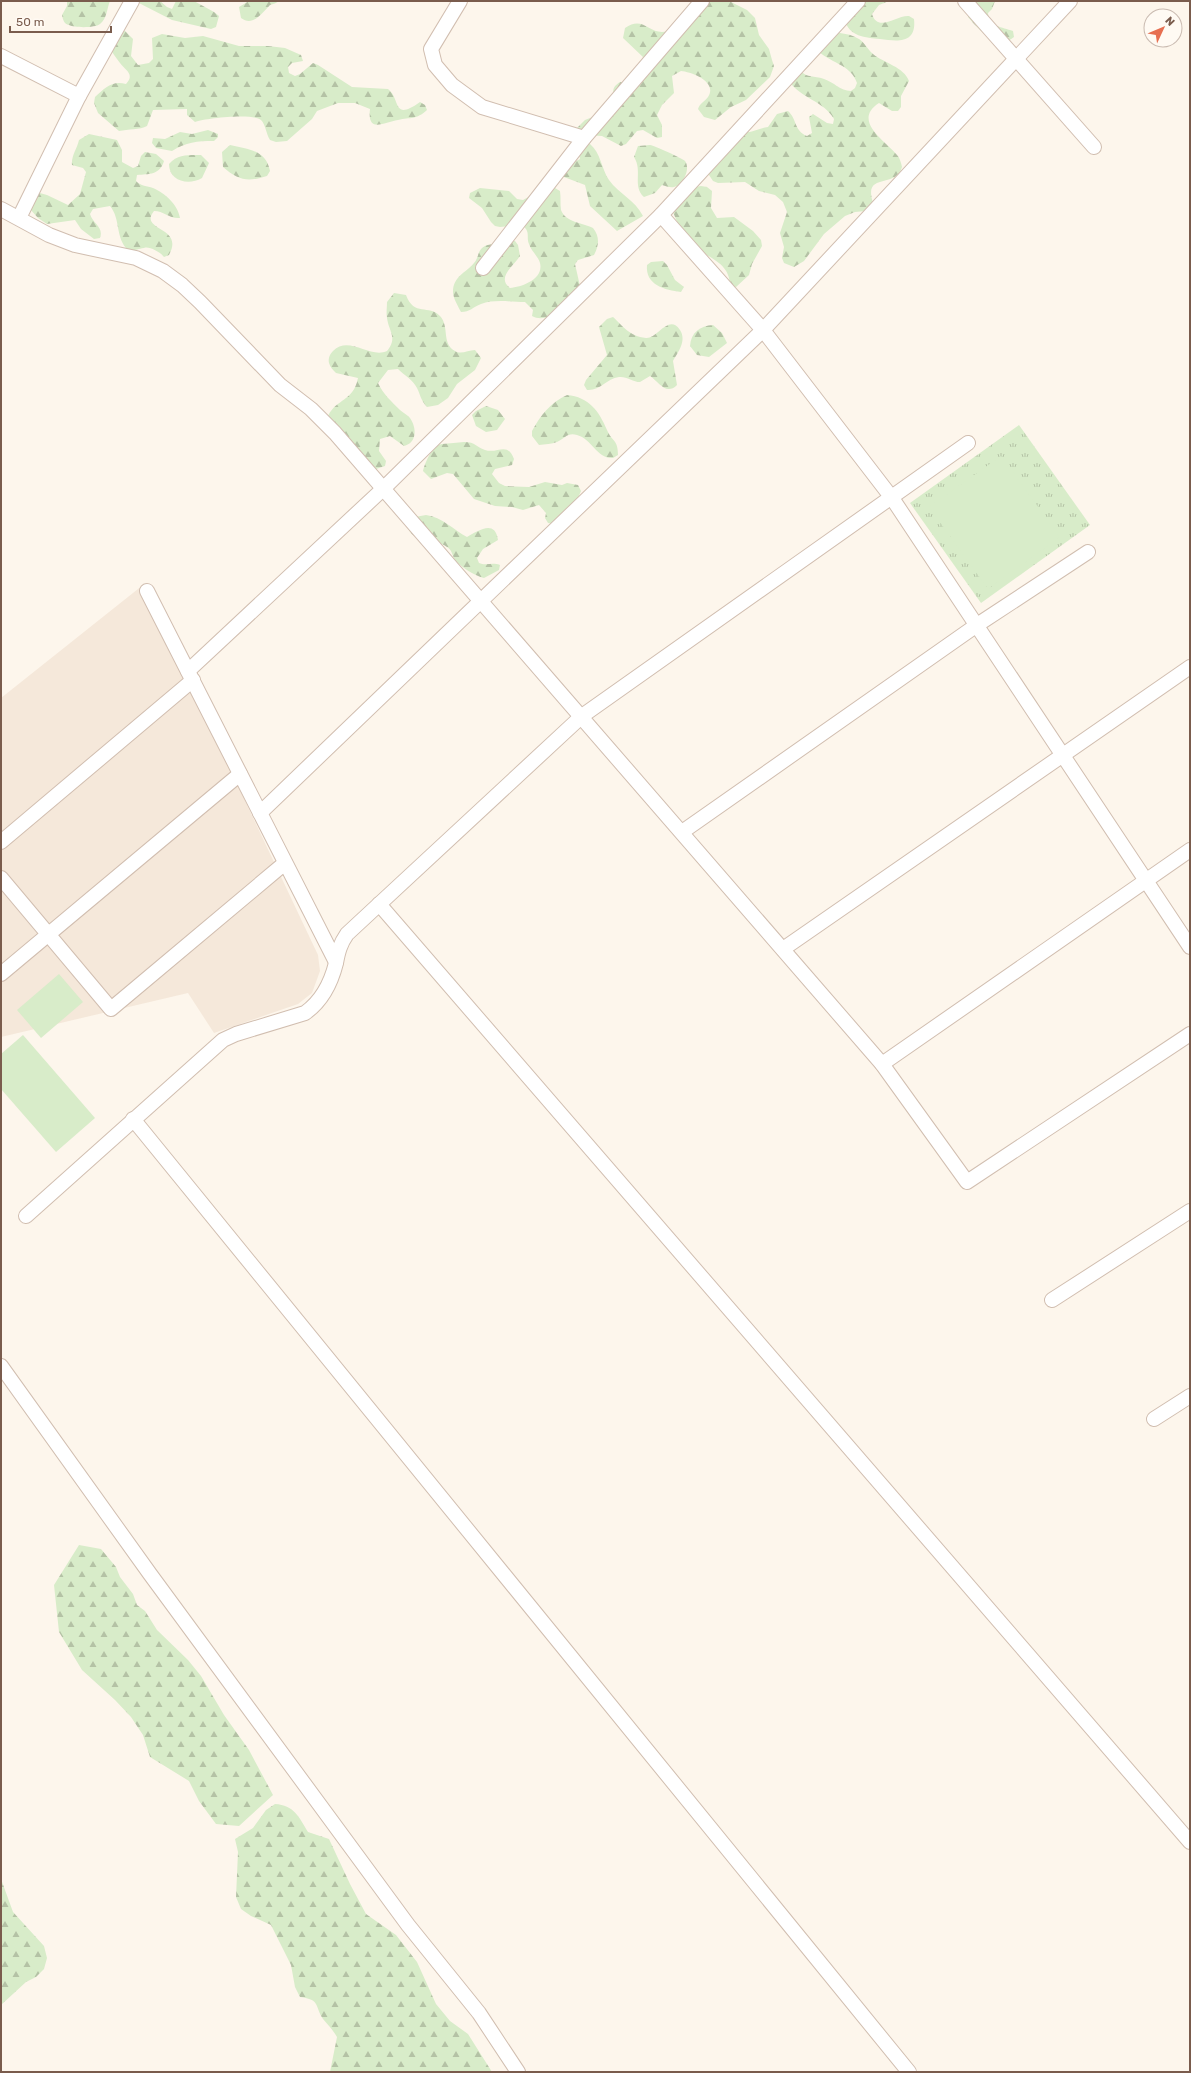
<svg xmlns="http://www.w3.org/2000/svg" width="1191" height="2073" font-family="Rubik,sans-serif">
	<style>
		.residential { fill: #f5e8da }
		.forest { fill: url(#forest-firs) }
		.park { fill: url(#park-tufts) }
		.garden { fill: #d8ecc9 }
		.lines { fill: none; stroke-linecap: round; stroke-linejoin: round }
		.minor-casing { stroke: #d1beb0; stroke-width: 16 }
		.minor { stroke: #fff; stroke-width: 14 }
	</style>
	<defs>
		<pattern id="forest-firs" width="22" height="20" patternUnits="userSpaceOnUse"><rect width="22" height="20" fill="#d8ecc9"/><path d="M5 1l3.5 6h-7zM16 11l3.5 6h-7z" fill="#b4c2a5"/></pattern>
		<pattern id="park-tufts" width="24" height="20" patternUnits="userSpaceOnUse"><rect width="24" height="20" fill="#d8ecc9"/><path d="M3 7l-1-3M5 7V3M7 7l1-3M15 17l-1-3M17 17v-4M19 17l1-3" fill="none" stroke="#b4c2a5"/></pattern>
	</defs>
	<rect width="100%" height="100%" fill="#fdf6ec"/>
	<!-- residential -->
	<path class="residential" d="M143,585l175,370 2,16 -8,22 -14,11 -84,29 -26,-40 -187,44v-339z"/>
	<!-- forest -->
	<g class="forest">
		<path d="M67,1h43c-3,7 -3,18 -10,23 -5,4 -25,4 -31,1 -5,-1 -6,-5 -7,-10l5,-9z"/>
		<path d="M135,1h25l7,6 5,2 4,-8h18l20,11 5,4 -3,11 -5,2 -39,-9z"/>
		<path d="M249,1h30c-2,2 -6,3 -9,4 -8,8 -17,22 -29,13l-2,-11z"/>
		<path d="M692,1h37l18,9 8,8 4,17 10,14 3,11 2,6 -4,11 -24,23 -15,7 -16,13 -11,-3 -6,-8c2,-6 6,-7 10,-12 10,-15 -16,-25 -27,-26l-9,5 2,17 -12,12 -5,10 5,10v12l-5,1 -14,-8 -6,1 -11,13 -5,2 -19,-10 -18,-1 -4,-2 -3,-5 8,-8 10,-4 19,-20c-2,-7 0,-10 6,-14l6,1 15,-21 2,-5 -20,-19 2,-10c17,-12 23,4 37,4 3,0 7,-1 10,-2z"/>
		<path d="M858,1h31l-10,4 -7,9c6,19 24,1 37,2l5,3c3,26 -18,22 -34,20 -14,-1 -32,-3 -35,-19z"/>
		<path d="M969,1h26l-3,8 -4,4c1,14 14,14 25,18l1,6c-16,14 -36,-8 -46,-20z"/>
		<path d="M120,31h5l8,8 -2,17 7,9 11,-2 4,-4 -1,-21 10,-4 23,4 18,-2 36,10h29l17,2 16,7 2,6 -11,2 -4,4 1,6 6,3 5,-2 13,-11 5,2 34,22 36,2c13,10 4,33 32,13l5,3 2,5c-11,10 -16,7 -29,10 -14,2 -31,14 -28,-11l-15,-6h-17l-21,8 -5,8 -25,22 -11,1 -6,-2c-4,-6 -4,-15 -9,-20 -8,-7 -55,-2 -66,2l-8,-7v-6l-34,1 -6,16c-7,4 -19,3 -28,5l-21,-18 -4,-10 1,-6c10,-9 17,-17 31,-13 9,-10 0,-13 -6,-21 -4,-5 -7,-10 -10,-14z"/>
		<path d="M836,32c7,2 15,2 21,6 7,3 10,11 16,16 11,9 31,13 36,27l-8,15v11l-3,4h-6l-13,-8c-28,18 8,39 18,52 3,3 4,8 5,12 -7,23 -39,4 -29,36l-7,8 -11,1 -10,4 -21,18 -20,27 -10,6 -10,-4 -2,-5 2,-11 -4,-14 7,-21 -4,-10 -8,-7 -16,-4 -14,-9 -27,1 -5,-2 -6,-9 34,-40c9,2 17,-4 27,-5l9,-13 11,-3c9,8 6,20 19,25l5,-3 -3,-16 4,-3 14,9 6,1 1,-5c-10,-18 -34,-21 -45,-38l10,-11c10,9 14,5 25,9 10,3 16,12 27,12l4,-3 2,-5c-6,-19 -28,-20 -41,-34z"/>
		<path d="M208,130l10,4v3l-4,4c-17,0 -28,1 -42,10l-16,-3 -4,-5 1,-5 12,1 15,-7 12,2z"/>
		<path d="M89,134l28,6 5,10v12l11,6 5,-2 3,-10 4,-4 11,2 8,7c-4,14 -15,13 -27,14l-1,6c5,5 11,5 17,7 12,5 25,17 27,30 -11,1 -16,-7 -26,-7 -16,20 31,15 15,44l-5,2c-4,-5 -15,-11 -20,-9 -7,1 -9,3 -16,2 -13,-12 -7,-31 -18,-44l-17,3 -3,5c3,10 14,13 10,24l-6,1 -13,-10 -6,-9 -28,4 -9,-6 -8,-9 6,-17 11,3 21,10 12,-11 6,-22 -3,-4 -11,-3c-1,-9 5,-16 7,-25z"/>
		<path d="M584,144h6c11,9 11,24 19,36 10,14 26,20 34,36l-26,15 -27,-25 -5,-21 -21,-8 -1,-5 7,-8 10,-5 -1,-5z"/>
		<path d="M230,145c18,4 36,5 40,26l-3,5c-19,6 -28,5 -44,-9l-1,-15z"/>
		<path d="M650,145c5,1 32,13 35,16 6,8 -2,24 -11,26 -4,1 -8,-1 -12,-2l-7,8 -11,4c-12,-11 -1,-26 -10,-40l4,-11z"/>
		<path d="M196,155h5l8,8 -7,15c-14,8 -33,3 -33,-14 8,-9 16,-9 27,-9z"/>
		<path d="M550,185l10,6c1,6 0,13 1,19 4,12 22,13 32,18 7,9 6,17 1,27l-16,5 -3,4 7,31c-13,9 -34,30 -50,21l1,-6 -8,-8c-14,0 -31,-3 -44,2 -8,3 -11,8 -20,8 -3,-6 -8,-14 -8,-20 0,-16 13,-19 21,-29 5,-5 3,-13 11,-17 4,-2 26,-6 30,-5l3,4 2,11c-6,10 -24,21 -10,32 12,-1 34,-9 30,-25 -2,-7 -9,-12 -11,-19 -3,-8 2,-12 -7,-19l-22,2 -5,-1 -4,-4 -9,-14 -13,-10 1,-5 10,-5 29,3 8,8 6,1z"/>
		<path d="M701,186l6,1 5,4 -1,17 6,10 17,-1 19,14 8,9 1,6 -10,18 -3,11 -13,12 -6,-1c0,-25 -23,-27 -38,-42 -10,-9 -14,-20 -19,-32l22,-25z"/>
		<path d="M663,261l4,4 8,15 9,7 -3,5c-16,-2 -36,-7 -34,-27l4,-3z"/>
		<path d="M394,293l12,2c8,22 23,9 34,21 10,11 1,27 15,35 6,4 13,-1 20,-1l6,8 -6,12 -18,14 -9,14 -10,7 -11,2c-7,-8 -6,-11 -10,-19 -4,-8 -13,-13 -19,-19l-10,1 -10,13c5,11 14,19 22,27 3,3 8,5 10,8 7,10 7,25 -6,28l-14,-10 -10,3 -1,12 7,10 -1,5 -12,4 -45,-54c9,-18 25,-14 30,-38l-22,-5c-3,-3 -6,-6 -7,-10 -1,-5 1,-9 4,-12 16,-16 37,8 54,0 11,-13 2,-19 0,-33 -1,-5 0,-11 0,-16z"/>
		<path d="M613,317c11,10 16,19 33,21 11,1 23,-25 34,-8 7,11 -2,22 -7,31l4,24c-11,11 -18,-3 -27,-9l-10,6c-7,0 -14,-6 -21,-5 -13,2 -19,14 -32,13l-3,-5 2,-5 21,-25 -8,-28 8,-8z"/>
		<path d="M713,325l9,8 5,10 -18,14 -12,-2 -7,-9c1,-14 10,-20 23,-21z"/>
		<path d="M567,395c22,2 32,16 40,35 5,12 11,9 11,25l-5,3c-16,1 -21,-19 -36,-23 -9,-3 -12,3 -20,7 -5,2 -12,2 -18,3l-7,-9v-5c8,-15 19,-29 35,-36z"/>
		<path d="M486,406l12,4 7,9 -8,11 -11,2 -10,-6 -4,-11 4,-4z"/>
		<path d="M464,442c12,0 12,5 21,8 13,4 22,-9 29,9l-2,6 -17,4 -3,5 7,9 6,3 24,1 16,-5 17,3 5,-2 11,2 3,6 -4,9 -23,24 -6,-1 -3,-5 1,-5 -7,-8 -16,5 -11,-3 -17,-1 -21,-7 -21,-25 -6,-1 -16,6 -8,-8c2,-8 9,-26 19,-27 8,-1 15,-1 22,-2z"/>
		<path d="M426,515c16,2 28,15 41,22 11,-6 28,-18 31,3l-15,9 -6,9 2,5c7,3 13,-1 21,2l-1,5 -15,8c-9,-2 -23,-11 -29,-18 -3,-5 -3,-10 -8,-13 -13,-10 -37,-3 -40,-23l8,-7z"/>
		<path d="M79,1545l22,4 15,18 4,10 13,17 4,11 8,6 12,19 31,30 13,16 23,39 25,35 24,45 -34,31 -23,-2 -17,-23 -10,-20 -39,-24 -7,-22 -12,-18 -16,-17 -33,-30 -23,-38 -5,-47z"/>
		<path d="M275,1804c19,1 24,13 33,28l21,7 21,45 16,30 30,21 21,27 19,42 14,17 18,13 24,38h-162l7,-35c-4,-7 -9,-12 -14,-18 -9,-14 -2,-19 -23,-22l-5,-10 -4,-22 -20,-40 -20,-9 -10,-7 -5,-12 2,-45 -3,-13 18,-11 13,-18z"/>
		<path d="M1,1879l12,33 31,34 3,12 -3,11 -8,8 -10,5 -25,23z"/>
	</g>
	<!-- park -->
	<path class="park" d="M1019,425l71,100 -109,78 -71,-100z"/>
	<!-- garden -->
	<g class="garden">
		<path d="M1001,456l59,81 -72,52 -59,-82z"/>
		<path d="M59,974l24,28 -42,36 -24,-28z"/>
		<path d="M23,1035l72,83 -39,34 -55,-63v-35z"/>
	</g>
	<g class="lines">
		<!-- minor casing -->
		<g class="minor-casing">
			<g id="minor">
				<path d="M460,1l-29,48 4,16 17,20 30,22 102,31"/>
				<path d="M965,1l129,146"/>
				<path d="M1,56l78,40"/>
				<path d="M1,209l48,26 26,10 61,13 27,13 19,14 18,17 80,83 31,24 24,24 547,631 85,118 223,-148"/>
				<path d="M661,215l102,115 129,168 298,449"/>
				<path d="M19,218l60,-122 53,-95"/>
				<path d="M483,268l101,-130 118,-137"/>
				<path d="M147,591l189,371"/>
				<path d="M188,671l196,-183 277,-273 197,-214"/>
				<path d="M260,813l503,-483 307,-329"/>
				<path d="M682,832l295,-207 111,-73"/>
				<path d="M1,842l192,-162"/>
				<path d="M1,878l110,131 174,-146"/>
				<path d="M379,904l811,938"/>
				<path d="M783,949l407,-282"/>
				<path d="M1,974l239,-200"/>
				<path d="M882,1064l308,-214"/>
				<path d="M133,1119l776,953"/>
				<path d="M26,1216l197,-176 13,-6 69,-21c17,-12 26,-30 31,-50 2,-11 4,-19 11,-29l235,-218 386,-273"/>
				<path d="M1052,1300l138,-89"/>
				<path d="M1,1366l149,208 258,351 71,88 39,59"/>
				<path d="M1154,1419l36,-23"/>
			</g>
		</g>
		<!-- minor -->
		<use href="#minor" class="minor"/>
	</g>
	<!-- border -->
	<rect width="1191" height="2073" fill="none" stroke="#7a5c4d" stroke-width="4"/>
	<!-- north arrow -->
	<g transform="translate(1163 28) rotate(46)"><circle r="19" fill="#fffaf3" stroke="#cabbb1"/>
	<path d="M0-3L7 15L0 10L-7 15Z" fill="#e76f51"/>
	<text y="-6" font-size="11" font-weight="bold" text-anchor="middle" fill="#7a5c4d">N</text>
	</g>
	<!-- scale -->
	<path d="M10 26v6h101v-6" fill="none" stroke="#7a5c4d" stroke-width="2"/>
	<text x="16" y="26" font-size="12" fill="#7a5c4d" stroke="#fffaf3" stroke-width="3" paint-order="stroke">50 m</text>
</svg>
